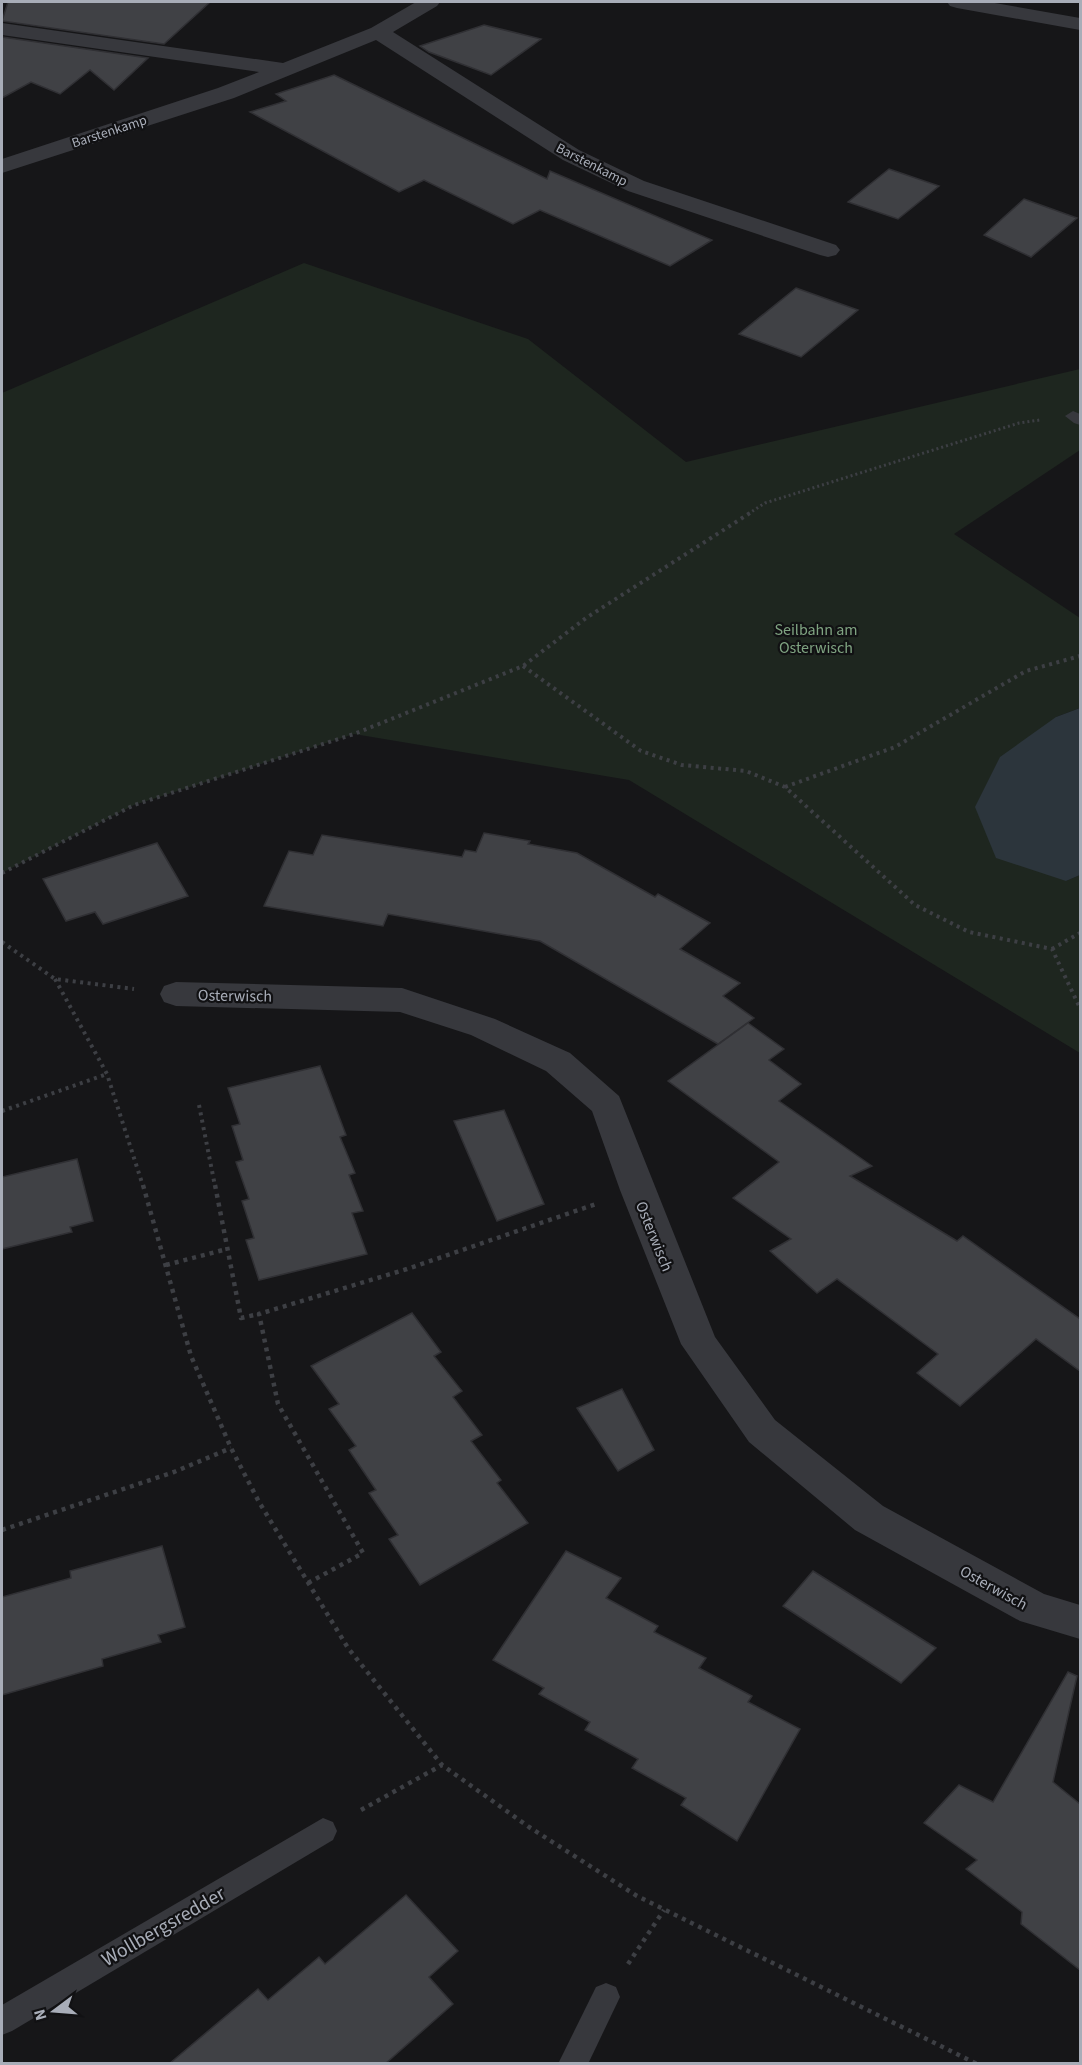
<svg xmlns="http://www.w3.org/2000/svg" width="1082" height="2065" font-family="'Source Sans 3',sans-serif">
	<style>
		.green { fill: #1e261f }
		.water { fill: #2c353c }
		.building { fill: #404145; stroke: #303034; stroke-width: 1.5 }
		.lines { fill: none; stroke-linecap: round; stroke-linejoin: round }
		.path-far2 { stroke: #3d3f44; stroke-width: 3; stroke-dasharray: 2 3; stroke-linecap: butt }
		.path-far1 { stroke: #3d3f44; stroke-width: 4; stroke-dasharray: 3 4.5; stroke-linecap: butt }
		.path { stroke: #3d3f44; stroke-width: 4.5; stroke-dasharray: 4 5; stroke-linecap: butt }
		.lane { fill: #37383d; fill-rule: evenodd }
		.street { fill: #37383d; fill-rule: evenodd }
		.labels { text-anchor: middle; stroke-width: 4.5; stroke-linejoin: round; paint-order: stroke }
		.far-street-label { font-size: 14px; fill: #a8adb8; stroke: #111113 }
		.park-label { font-size: 16px; fill: #7fa381; stroke: #111113 }
		.street-label { font-size: 16px; fill: #a8adb8; stroke: #111113 }
		.near-street-label { font-size: 20px; fill: #a8adb8; stroke: #111113 }
	</style>
	<rect width="100%" height="100%" fill="#161618"/>
	<!-- green -->
	<path class="green" d="M304,263l224,76 158,123 394,-93v81l-126,84 126,84v90l-24,9 10,164 14,-6v178l-451,-273 -275,-46 -220,71 -132,68v-480z"/>
	<!-- water -->
	<path class="water" d="M1080,708v167l-14,6 -70,-23 -21,-51 25,-50 56,-40z"/>
	<!-- building -->
	<g class="building">
		<path d="M8,2h202l-46,42 -162,-23z"/>
		<path d="M484,25l57,14 -50,36 -62,-23 -9,-6z"/>
		<path d="M2,37l146,21 -34,32 -24,-20 -30,24 -29,-12 -29,16z"/>
		<path d="M334,75l213,104 3,-8 162,69 -42,26 -130,-56 -27,14 -89,-44 -25,12 -149,-80 36,-11 -10,-7z"/>
		<path d="M889,169l50,17 -41,33 -50,-17z"/>
		<path d="M1024,199l53,19 -46,39 -47,-22z"/>
		<path d="M796,288l62,22 -57,47 -62,-23z"/>
		<path d="M484,833l46,8 -2,3 49,9 78,44 3,-3 52,29 -30,26 60,34 -17,13 31,22 -36,26 -178,-103 -152,-27 -5,12 -119,-20 25,-55 24,4 9,-20 140,22 3,-7 11,2z"/>
		<path d="M157,843l31,53 -85,28 -8,-12 -29,9 -23,-42z"/>
		<path d="M748,1023l36,26 -15,11 32,24 -22,17 93,65 -22,10 107,65 6,-5 117,83v52l-44,-32 -76,67 -43,-33 21,-19 -101,-75 -20,14 -47,-42 21,-12 -58,-41 46,-36 -111,-81z"/>
		<path d="M320,1066l26,69 -6,2 15,36 -6,2 14,36 -11,2 15,41 -108,26 -13,-40 8,-2 -12,-37 7,-2 -13,-37 7,-2 -11,-34 8,-2 -12,-36z"/>
		<path d="M504,1110l40,94 -47,17 -43,-100z"/>
		<path d="M77,1159l16,62 -23,6 2,5 -70,17v-72z"/>
		<path d="M412,1313l29,39 -7,4 28,35 -9,6 29,38 -11,6 30,39 -4,3 31,40 -108,62 -31,-46 9,-4 -29,-42 7,-3 -27,-40 7,-4 -27,-37 10,-5 -28,-38z"/>
		<path d="M622,1389l32,61 -36,21 -41,-63z"/>
		<path d="M162,1546l23,81 -27,8 3,7 -59,17 1,7 -101,29v-98l69,-19 -1,-7z"/>
		<path d="M566,1551l55,27 -15,20 52,28 -4,6 52,26 -7,10 53,28 -4,6 52,27 -63,112 -56,-36 5,-7 -54,-30 6,-9 -53,-29 5,-8 -51,-28 5,-6 -51,-28z"/>
		<path d="M813,1571l123,77 -35,35 -118,-77z"/>
		<path d="M1068,1672l9,4 -24,106 27,22v166l-59,-46 1,-12 -56,-43 11,-9 -53,-37 35,-38 34,17z"/>
		<path d="M406,1895l52,56 -29,26 24,27 -68,60h-216l89,-75 10,11 51,-43 6,7z"/>
	</g>
	<g class="lines">
		<!-- path-far2 -->
		<path class="path-far2" d="M748,514l17,-11 254,-80 21,-3"/>
		<!-- path-far1 -->
		<g class="path-far1">
			<path d="M523,666l118,85 41,14 64,6 39,16 130,118 54,27 83,17 28,59"/>
			<path d="M785,787l110,-40 131,-76 54,-15"/>
			<path d="M2,873l132,-68 220,-71 169,-68 63,-48 164,-105"/>
			<path d="M2,942l53,37 79,10"/>
			<path d="M1052,949l28,-16"/>
			<path d="M55,979l52,95 36,112"/>
			<path d="M199,1105l16,81"/>
			<path d="M2,1111l105,-37"/>
		</g>
		<!-- path -->
		<g class="path">
			<path d="M143,1185l48,171 40,92 28,54 89,146 94,117 87,62 108,69 340,168"/>
			<path d="M215,1185l26,133 18,-4"/>
			<path d="M166,1265l61,-16"/>
			<path d="M2,1530l172,-58 57,-24"/>
			<path d="M308,1583l55,-30 -85,-149 -19,-90 148,-45 189,-65"/>
			<path d="M361,1810l81,-45"/>
			<path d="M628,1964l36,-54"/>
		</g>
		<!-- lane -->
		<g class="lane">
			<path d="M1073,411l7,3v11l-6,-2 -9,-7z"/>
			<path d="M323,1818l10,4 4,9 -4,9 -321,191 -10,4v-30z"/>
			<path d="M606,1983l10,4 4,10 -32,67h-30l38,-77z"/>
		</g>
		<!-- street -->
		<g class="street">
			<path d="M416,2h24l-3,4 -44,26 186,118 65,31 192,64 4,5 -4,5 -8,2 -8,-2 -192,-64 -65,-31 -187,-120 -142,58 -232,75v-14l216,-71 41,-16 -257,-37v-12l281,40 88,-35z"/>
			<path d="M947,2h42l91,16v12l-123,-22 -7,-2z"/>
			<path d="M176,982l226,6 93,31 75,34 49,43 96,241 60,83 108,86 161,88 36,11v34l-60,-18 -165,-91 -106,-88 -68,-98 -61,-154 -28,-79 -46,-40 -75,-36 -71,-23 -224,-6 -12,-4 -4,-8 4,-8z"/>
		</g>
	</g>
	<g class="labels">
		<!-- far-street labels -->
		<g class="far-street-label">
			<text transform="translate(109 131) rotate(-18)" y="5">Barstenkamp</text>
			<text transform="translate(592 164) rotate(27)" y="5">Barstenkamp</text>
		</g>
		<!-- park labels -->
		<g class="park-label">
			<text x="816" y="635">Seilbahn am<tspan x="816" dy="18">Osterwisch</tspan></text>
		</g>
		<!-- street labels -->
		<g class="street-label">
			<text transform="translate(235 995) rotate(1)" y="6">Osterwisch</text>
			<text transform="translate(655 1236) rotate(68)" y="6">Osterwisch</text>
			<text transform="translate(994 1587) rotate(29)" y="6">Osterwisch</text>
		</g>
		<!-- near-street labels -->
		<g class="near-street-label">
			<text transform="translate(163 1926) rotate(-30)" y="7">Wollbergsredder</text>
		</g>
	</g>
	<!-- border -->
	<rect width="1082" height="2065" fill="none" stroke="#a8adb8" stroke-width="6"/>
	<!-- north arrow -->
	<g transform="translate(54 2011) rotate(254)" stroke="#111113" stroke-width="4.5" paint-order="stroke">
	<path d="M0-4.5L10 22L0 15L-10 22Z" fill="#a8adb8"/>
	<text y="-9" font-size="16" font-weight="bold" text-anchor="middle" fill="#a8adb8">N</text>
	</g>
</svg>
